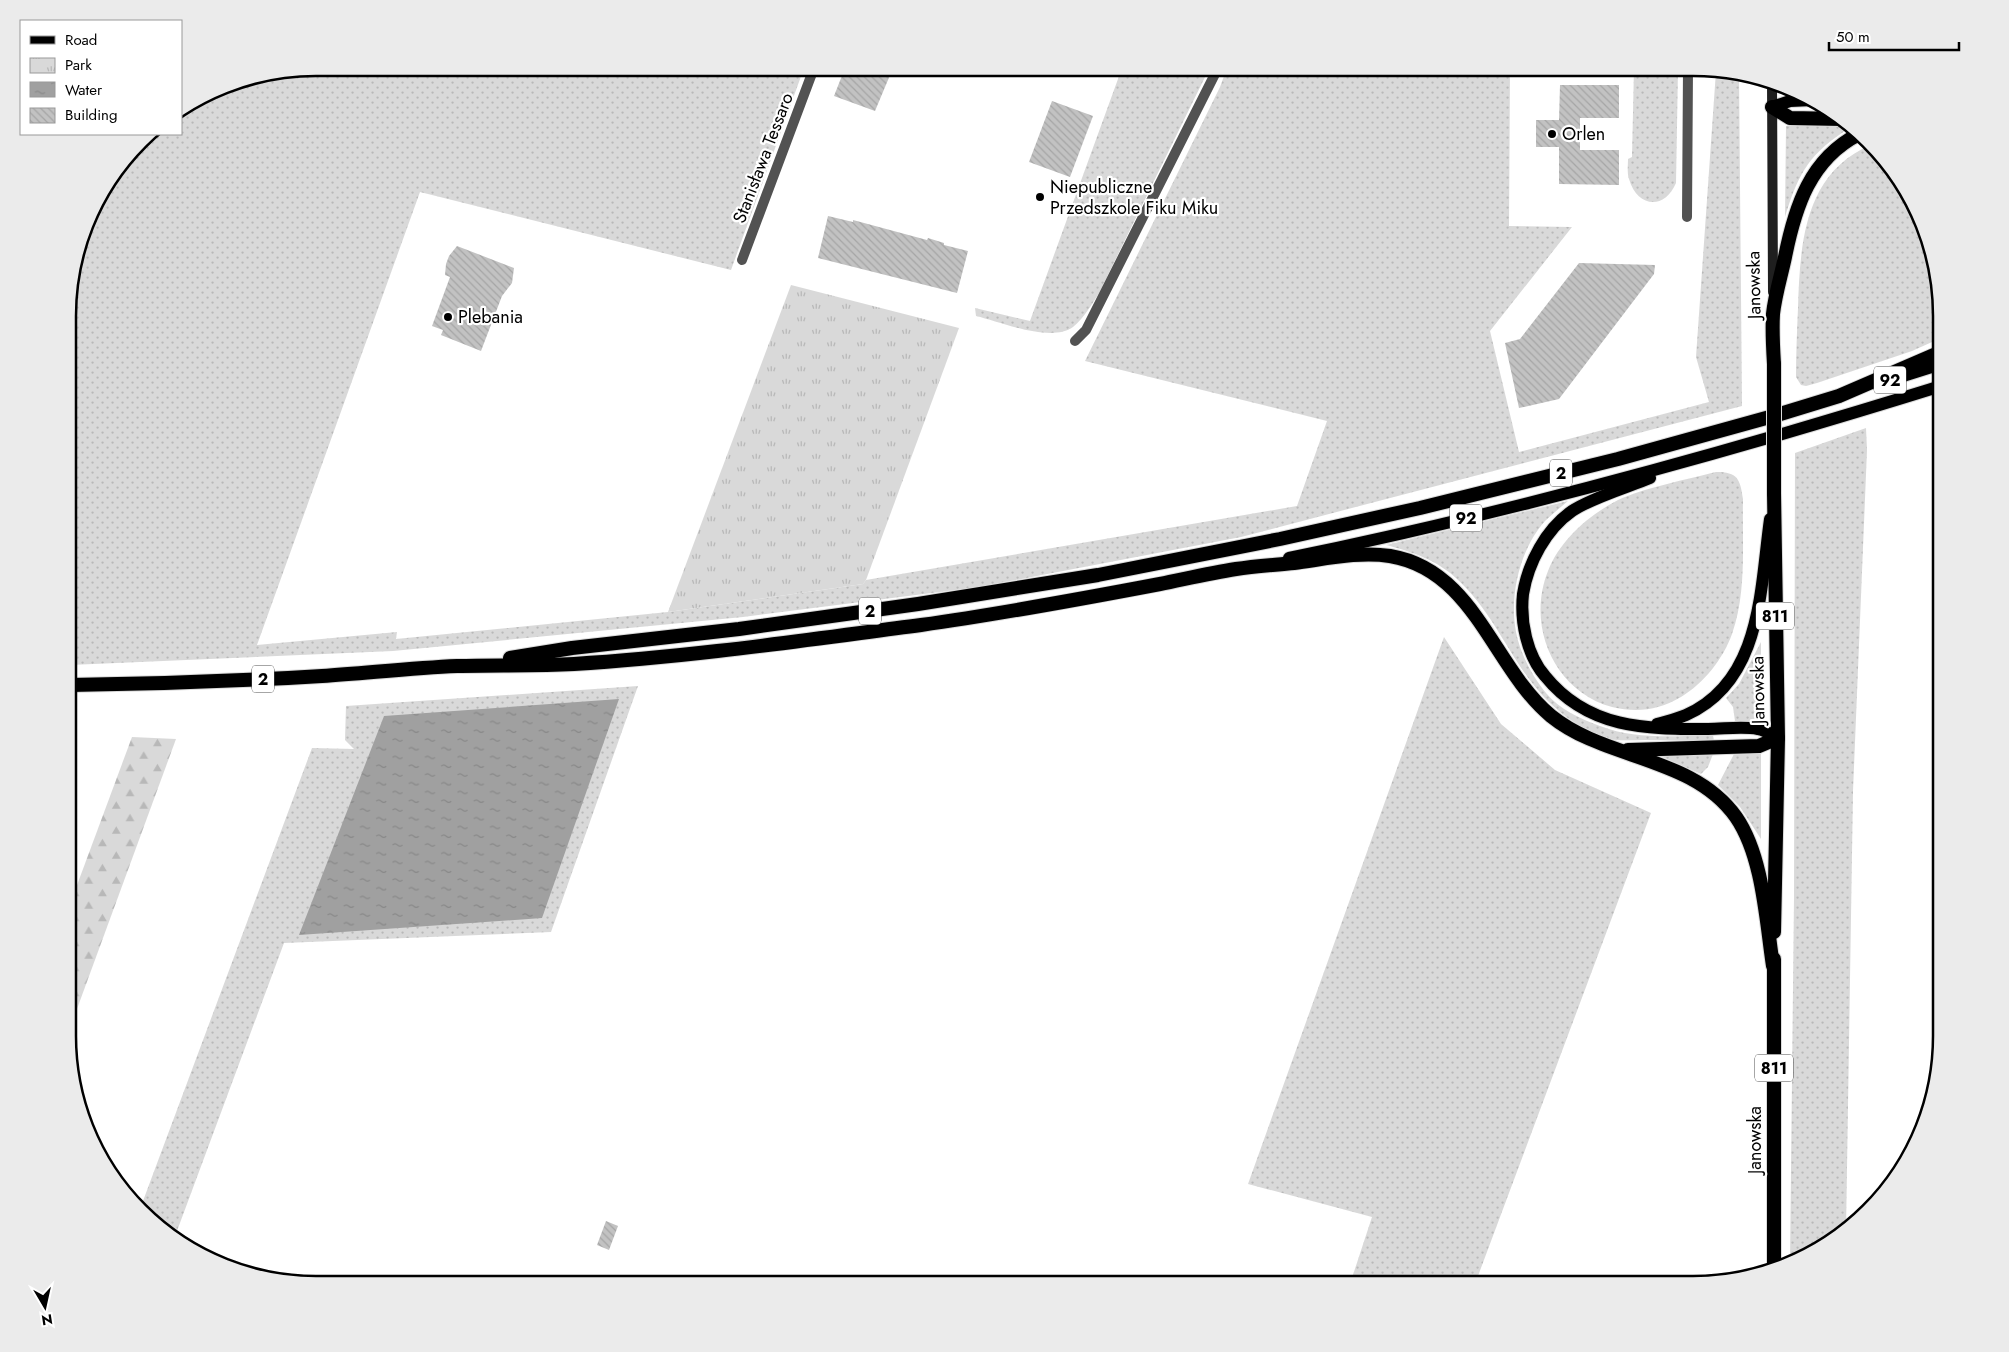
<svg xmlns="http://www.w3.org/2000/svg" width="2009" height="1352" font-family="Jost,sans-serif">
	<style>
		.grass { fill: url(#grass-dots) }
		.forest { fill: url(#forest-firs) }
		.park { fill: url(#park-tufts) }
		.water { fill: url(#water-ripples) }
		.building { fill: url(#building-back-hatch) }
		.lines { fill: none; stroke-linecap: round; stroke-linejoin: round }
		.primary-casing { stroke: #dbdbdb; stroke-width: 14 }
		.trunk-casing { stroke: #dbdbdb; stroke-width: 16 }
		.minor { stroke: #525252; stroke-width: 10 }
		.secondary { stroke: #1f1f1f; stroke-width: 10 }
		.primary { stroke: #000; stroke-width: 12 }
		.trunk { stroke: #000; stroke-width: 14 }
		.trunk-bridge-casing { stroke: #dbdbdb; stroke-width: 16; stroke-linecap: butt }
		.trunk-bridge { stroke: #000; stroke-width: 14 }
		.poi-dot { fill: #000; stroke: #fff; stroke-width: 2 }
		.labels { text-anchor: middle; stroke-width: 4.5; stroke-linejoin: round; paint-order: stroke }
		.shield { fill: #fff; stroke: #4c4c4c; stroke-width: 1 }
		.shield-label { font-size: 16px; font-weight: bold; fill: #000 }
		.poi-label { font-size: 18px; fill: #000; stroke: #fff; text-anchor: start }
		.street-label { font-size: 18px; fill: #000; stroke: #fff }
		.rim { fill: none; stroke: #000; stroke-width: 2.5 }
	</style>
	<defs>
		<pattern id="grass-dots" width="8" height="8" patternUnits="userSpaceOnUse" patternTransform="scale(1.25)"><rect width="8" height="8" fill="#d9d9d9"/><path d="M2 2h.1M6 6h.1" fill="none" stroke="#b8b8b8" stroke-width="1.8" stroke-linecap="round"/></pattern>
		<pattern id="forest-firs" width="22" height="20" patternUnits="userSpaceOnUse" patternTransform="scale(1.25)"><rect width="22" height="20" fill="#d9d9d9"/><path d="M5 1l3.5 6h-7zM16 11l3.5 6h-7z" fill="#b8b8b8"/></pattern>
		<pattern id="park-tufts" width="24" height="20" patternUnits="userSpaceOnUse" patternTransform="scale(1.25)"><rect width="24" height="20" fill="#d9d9d9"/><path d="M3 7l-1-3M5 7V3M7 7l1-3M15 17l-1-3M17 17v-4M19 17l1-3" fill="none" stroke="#b8b8b8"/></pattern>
		<pattern id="water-ripples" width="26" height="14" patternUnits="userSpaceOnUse" patternTransform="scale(1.25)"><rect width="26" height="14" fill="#a0a0a0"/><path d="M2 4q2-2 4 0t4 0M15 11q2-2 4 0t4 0" fill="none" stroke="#888"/></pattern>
		<pattern id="building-back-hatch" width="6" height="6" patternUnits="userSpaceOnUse" patternTransform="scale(1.25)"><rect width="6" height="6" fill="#c2c2c2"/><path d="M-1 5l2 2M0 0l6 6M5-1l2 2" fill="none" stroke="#a5a5a5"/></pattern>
	</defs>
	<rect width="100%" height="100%" fill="#fff"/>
	<!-- grass -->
	<g class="grass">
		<path d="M316,68h488l-73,202 -311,-78 -163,453 140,-13 -1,7 272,-27 195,-28 3,-4 431,-74 30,-85 -242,-60 135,-274 7,-19h283l-1,158 63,1 -82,104 29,121 190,-50 -13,-45 20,-286 23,4 3,331 -501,131 -262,50 -236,30 -350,34 -323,14v-381l23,-78 56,-72h32v-23l40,-25z"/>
		<path d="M1122,68h81l3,7 -107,218c-7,11 -15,25 -26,34 -22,16 -72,-5 -97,-11l-1,-8 55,13z"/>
		<path d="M1634,68h44l-2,115c-12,28 -39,24 -47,-4 -2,-6 -1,-14 -1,-20l4,-2z"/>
		<path d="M1786,126h64l1,1c-41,26 -52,44 -66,90z"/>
		<path d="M1871,145l9,7 28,40 25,60 8,48v38l-29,13 -95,32 -11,3 -5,-1 -5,-8c0,-23 1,-46 2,-69 2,-64 6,-135 73,-163z"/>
		<path d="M1866,428l1,22 -14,341 -7,440 -29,20 -27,11 4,-364 1,-445z"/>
		<path d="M1716,472c22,0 24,7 27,27 -1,44 4,93 -11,135 -9,25 -28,49 -51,63 -22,13 -44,16 -69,10 -58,-16 -86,-81 -64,-136 12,-31 41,-56 70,-71 26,-12 70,-21 98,-28z"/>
		<path d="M1568,501c-8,7 -16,13 -23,20 -25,28 -36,74 -29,111 4,21 16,44 30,61 13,16 35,26 54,33 36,14 76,10 113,9l1,6c-23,0 -46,-1 -69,-1 -12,0 -25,1 -38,-1 -10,-2 -21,-9 -30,-15 -61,-37 -71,-100 -120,-145 -20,-19 -45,-27 -71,-34z"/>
		<path d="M1444,637l57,87 54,46 96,43 -176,471h-125l22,-67 -124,-33z"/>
		<path d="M1761,642v80l-26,-1 -2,-14 -7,-9 13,-14z"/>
		<path d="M638,686l-87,246 -267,11 -110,296 -34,-30 172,-461 42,1 -9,-9 1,-34z"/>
		<path d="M1713,754l-5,13 -7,7 -41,-18z"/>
		<path d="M1734,754h27v85l-21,-32 -22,-22z"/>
	</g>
	<!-- forest -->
	<path class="forest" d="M132,737l44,2 -106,289v-124z"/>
	<!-- park -->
	<path class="park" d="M791,285l168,43 -93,252 -3,4 -195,28z"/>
	<!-- water -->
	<path class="water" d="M619,699l-77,219 -243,17 85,-219z"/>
	<!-- building -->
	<g class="building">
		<path d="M845,68h48l-18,43 -41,-15z"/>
		<path d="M1560,85h59v33h-39v32h39v35l-60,-1v-37h-23v-27h23z"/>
		<path d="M1052,101l41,15 -23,61 -41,-15z"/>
		<path d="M828,216l25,6v-2l74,20 1,-2 16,5v2l24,6 -11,42 -139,-35z"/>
		<path d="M457,246l57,22 -2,15 -10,13 -21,55 -40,-16 2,-5 -11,-4 18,-49 -5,-2 1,-11 3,-8z"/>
		<path d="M1579,263l76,2 -1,9 -95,125 -40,9 -14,-65 15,-4z"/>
		<path d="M606,1221l12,5 -9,24 -12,-5z"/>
	</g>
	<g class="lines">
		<!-- primary casing -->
		<g class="primary-casing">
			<g id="primary">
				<path d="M1772,107l18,-6 23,-1"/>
				<path d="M1884,382l57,-18"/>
				<path d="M1650,478c-22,9 -59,20 -78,33 -26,18 -44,52 -49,83 -3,28 4,61 22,82 43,53 100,53 163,53 16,0 34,-3 50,0 7,1 14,6 20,9"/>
				<path d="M1289,558c220,-45 437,-105 652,-172"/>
				<path d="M1657,724c10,-3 20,-5 29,-9 76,-34 74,-125 84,-196"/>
			</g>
		</g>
		<!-- trunk casing -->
		<g class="trunk-casing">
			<g id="trunk">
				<path d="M1772,107l18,11 52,1"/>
				<path d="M1774,364c-1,-16 -2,-33 -1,-50 2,-19 8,-38 12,-57 10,-50 25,-98 74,-123"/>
				<path d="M1774,493l4,245 -4,194"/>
				<path d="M510,658l62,-10 167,-19 179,-25 180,-29 182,-36 140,-31 198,-49 159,-44 62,-19 102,-44"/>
				<path d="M70,685c84,-1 168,-4 252,-9 45,-3 90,-8 135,-10 39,-1 78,0 117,-2 116,-7 231,-24 347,-39 79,-11 160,-26 239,-41 25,-5 50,-11 76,-15 19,-3 38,-4 58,-6 31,-4 65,-12 96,-7 85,14 103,112 161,160 54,44 142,40 185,101 27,39 30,103 37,149"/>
				<path d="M1628,750l131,-4 19,-8"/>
				<path d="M1774,959v310"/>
			</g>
		</g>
		<!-- minor -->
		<g class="minor">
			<path d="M1687,217l1,-149"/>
			<path d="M742,260l72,-192"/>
			<path d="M1075,341l11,-11 132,-262"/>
		</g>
		<!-- secondary -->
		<path class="secondary" d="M1772,81l1,211"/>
		<!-- primary -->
		<use href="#primary" class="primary"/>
		<!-- trunk -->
		<use href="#trunk" class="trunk"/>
		<!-- trunk-bridge casing -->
		<g class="trunk-bridge-casing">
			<path id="trunk-bridge" d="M1774,364v129"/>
		</g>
		<!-- trunk-bridge -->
		<use href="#trunk-bridge" class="trunk-bridge"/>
	</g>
	<!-- markers -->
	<g class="poi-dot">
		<circle cx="1552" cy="134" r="5"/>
		<circle cx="1040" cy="197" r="5"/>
		<circle cx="448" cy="317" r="5"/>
	</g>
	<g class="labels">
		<!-- shield labels -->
		<g class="shield">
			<rect x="1874" y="366.5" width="32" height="27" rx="4"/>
			<rect x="1550" y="459.5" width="22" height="27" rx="4"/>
			<rect x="1450" y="504.5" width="32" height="27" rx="4"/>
			<rect x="859" y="597.5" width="22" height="27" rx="4"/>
			<rect x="1756" y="602.5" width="38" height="27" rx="4"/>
			<rect x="252" y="665.5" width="22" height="27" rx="4"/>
			<rect x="1755" y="1054.5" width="38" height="27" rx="4"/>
		</g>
		<g class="shield-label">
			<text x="1890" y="386">92</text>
			<text x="1561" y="479">2</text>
			<text x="1466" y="524">92</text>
			<text x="870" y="617">2</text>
			<text x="1775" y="622">811</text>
			<text x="263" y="685">2</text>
			<text x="1774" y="1074">811</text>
		</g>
		<!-- poi labels -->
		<g class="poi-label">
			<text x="1562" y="140">Orlen</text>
			<text x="1050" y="193">Niepubliczne<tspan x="1050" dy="21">Przedszkole Fiku Miku</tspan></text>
			<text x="458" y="323">Plebania</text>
		</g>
		<!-- street labels -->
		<g class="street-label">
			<text transform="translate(763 158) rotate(-69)" y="6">Stanisława Tessaro</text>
			<text transform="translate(1754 285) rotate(-91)" y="6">Janowska</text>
			<text transform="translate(1758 690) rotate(-91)" y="6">Janowska</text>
			<text transform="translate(1755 1140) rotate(-90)" y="6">Janowska</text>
		</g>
	</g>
	<!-- crop -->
	<path d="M0 0H2009V1352H0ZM316 76H1693A240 240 0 0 1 1933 316V1036A240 240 0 0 1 1693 1276H316A240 240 0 0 1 76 1036V316A240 240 0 0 1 316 76Z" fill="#ebebeb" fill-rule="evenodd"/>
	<path class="rim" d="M316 76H1693A240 240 0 0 1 1933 316V1036A240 240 0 0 1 1693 1276H316A240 240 0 0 1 76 1036V316A240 240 0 0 1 316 76Z"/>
	<!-- legend -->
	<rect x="20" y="20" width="162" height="115" fill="#ffffff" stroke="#999999"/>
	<rect x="30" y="36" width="25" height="8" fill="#000000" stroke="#999999"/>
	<text x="65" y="45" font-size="15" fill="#000000">Road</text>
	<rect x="30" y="58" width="25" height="15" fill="url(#park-tufts)" stroke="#999999"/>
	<text x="65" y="70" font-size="15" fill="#000000">Park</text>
	<rect x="30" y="82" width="25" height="15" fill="url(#water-ripples)" stroke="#999999"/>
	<text x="65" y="95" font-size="15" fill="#000000">Water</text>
	<rect x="30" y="108" width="25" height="15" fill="url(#building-back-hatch)" stroke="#999999"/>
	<text x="65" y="120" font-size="15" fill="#000000">Building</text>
	<!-- north arrow -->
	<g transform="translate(45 1307) rotate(171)" stroke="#ffffff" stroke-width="4" paint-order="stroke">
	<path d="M0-4L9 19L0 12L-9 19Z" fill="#000000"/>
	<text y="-8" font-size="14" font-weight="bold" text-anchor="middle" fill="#000000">N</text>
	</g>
	<!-- scale -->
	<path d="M1829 42v8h130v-8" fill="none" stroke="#000000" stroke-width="2.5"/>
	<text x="1836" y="42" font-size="15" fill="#000000" stroke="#ffffff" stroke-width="4" paint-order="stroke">50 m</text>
</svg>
